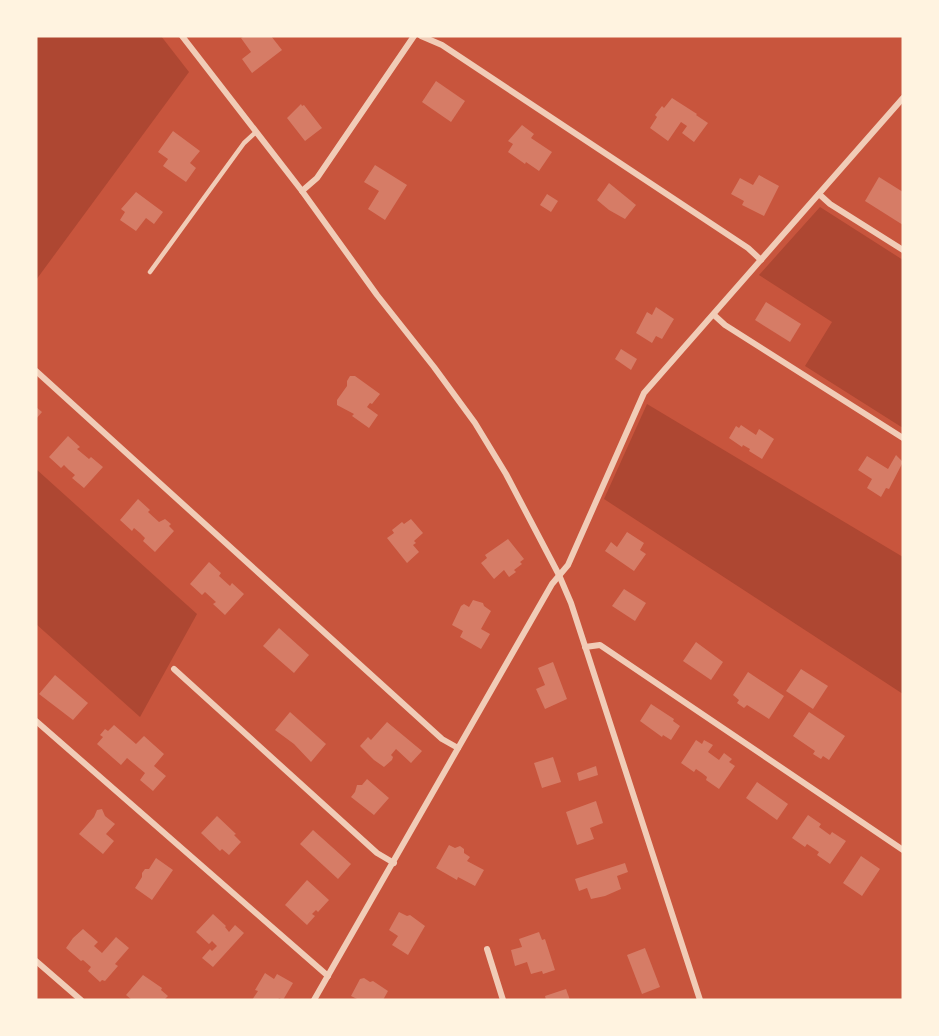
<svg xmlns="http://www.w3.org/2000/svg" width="939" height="1036" font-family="Figtree,sans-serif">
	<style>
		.green { fill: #ae4732 }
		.building { fill: #d67c66 }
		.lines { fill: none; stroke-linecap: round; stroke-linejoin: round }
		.service { stroke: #f1ccb7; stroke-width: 4.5 }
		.minor { stroke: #f1ccb7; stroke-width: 6 }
	</style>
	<rect width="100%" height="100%" fill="#c8553d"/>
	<!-- green -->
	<g class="green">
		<path d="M36,36h125l28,36 -153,208z"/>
		<path d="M820,207l83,53v168l-98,-62 27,-44 -73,-47z"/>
		<path d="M647,404l256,153v137l-299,-195z"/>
		<path d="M36,469l161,145 -57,103 -104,-93z"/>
	</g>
	<!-- building -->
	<g class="building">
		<path d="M245,36h26l11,14 -30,23 -10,-14 9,-7 -10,-14z"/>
		<path d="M436,81l29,20 -14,21 -29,-20z"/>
		<path d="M672,98l25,16 -1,1 12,8 -14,19 -12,-9 5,-7 -6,-4 -13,19 -18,-13 7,-11 -2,-2 7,-9 2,2z"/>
		<path d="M301,104l1,2 2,-1 18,23 -17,13 -18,-23z"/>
		<path d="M522,125l12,9 -3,4 21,14 -13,19 -13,-9 -1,2 -17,-12 5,-8 -5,-3z"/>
		<path d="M173,131l27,20 -10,12 6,5 -10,14 -23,-16 5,-7 -10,-7z"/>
		<path d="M375,165l32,20 -22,35 -17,-11 11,-18 -15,-9z"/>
		<path d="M759,175l20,11 -15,30 -22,-11 2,-4 -13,-7 9,-16 13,7z"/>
		<path d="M879,177l24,15v33l-38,-24z"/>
		<path d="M609,183l27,22 -11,14 -16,-9 -12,-10z"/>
		<path d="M136,192l27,20 -9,12 -8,-6 -10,13 -16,-11 5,-8 -4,-3z"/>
		<path d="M547,194l11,7 -7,11 -11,-7z"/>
		<path d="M766,302l35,22 -11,18 -35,-22z"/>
		<path d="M656,307l18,12 -12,20 -6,-3 -4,7 -16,-10 11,-21 5,3z"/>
		<path d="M621,349l16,10 -6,11 -16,-11z"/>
		<path d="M350,376h5l25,18 -8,10 -2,-1 -3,4 11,8 -9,13 -17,-12 2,-2 -17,-9v-5l10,-14v-5z"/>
		<path d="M36,407l6,5 -6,7z"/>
		<path d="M741,425l15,10 3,-6 15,10 -12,20 -13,-8 1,-2 -7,-4 -1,2 -13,-9 7,-12 3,2z"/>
		<path d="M68,436l12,11 -3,2 12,10 2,-2 12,10 -19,21 -12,-10 3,-3 -6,-5 -5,-5 -3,3 -12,-11z"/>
		<path d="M896,455l7,7 -14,27 -3,-1 -5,9 -14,-9 5,-9 -14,-9 9,-14 21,13z"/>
		<path d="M138,499l12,11 -2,2 11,10 6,-3 6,5 -2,2 5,5 -19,21 -12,-11 2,-3 -5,-5 -6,-5 -2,3 -12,-11z"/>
		<path d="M411,519l12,14 -9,8 2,2 -3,2 6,7 -12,11 -20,-25 7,-5 -2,-3 10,-8 2,2z"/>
		<path d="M627,532l17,11 -4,7 6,4 -12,17 -29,-20 6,-9 6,5z"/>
		<path d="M508,539l16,20 -4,3 2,2 -8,6 2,2 -7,5 -5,-7 -10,9 -13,-16 6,-5 -2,-3z"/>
		<path d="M209,562l12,11 -2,3 11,10 2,-3 12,11 -19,21 -12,-11 3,-2 -11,-10 -3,3 -12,-11z"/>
		<path d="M624,589l22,14 -11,18 -23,-15z"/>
		<path d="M473,600l10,3 1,3 7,5 -10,18 9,5 -9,15 -21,-12 3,-6 -11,-6 9,-19 3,-2 5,3z"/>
		<path d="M279,628l30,27 -15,18 -31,-27z"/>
		<path d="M696,642l27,20 -12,18 -28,-19z"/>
		<path d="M553,662l14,37 -22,10 -9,-20 9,-4 -7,-17z"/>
		<path d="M801,669l27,17 -15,23 -27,-18z"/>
		<path d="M748,672l36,24 -15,23 -22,-14 -3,3 -7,-5 2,-3 -6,-5z"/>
		<path d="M55,675l33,28 -15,17 -34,-26z"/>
		<path d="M651,704l23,15 -1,2 7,5 -9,14 -8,-5 -1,2 -22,-16z"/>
		<path d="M290,712l36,32 -15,18 -17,-18 -19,-14z"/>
		<path d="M809,712l36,24 -16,24 -6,-4 -2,3 -8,-5 2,-3 -22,-15z"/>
		<path d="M387,722l35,29 -11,12 -15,-14 -5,6 2,2 -1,3 -8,7 -10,-7 -14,-14 8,-9 3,3z"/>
		<path d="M114,725l22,19 8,-8 20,18 -10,12 12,10 -13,15 -13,-11 5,-7 -18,-15 -6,7 -24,-21 6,-7 -3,-2 5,-6 3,2z"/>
		<path d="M696,740l6,4 2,-4 9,5 -5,7 11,8 5,-7 8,6 -3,3 6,4 -16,23 -13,-9 1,-3 -5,-4 -6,-4 -2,3 -13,-9z"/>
		<path d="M553,757l8,25 -19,6 -8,-25z"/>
		<path d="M596,766l2,9 -19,6 -2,-8z"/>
		<path d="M367,779l22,19 -15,17 -23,-18 4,-5 2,-7h5z"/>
		<path d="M757,782l31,22 -11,16 -31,-22z"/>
		<path d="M596,801l7,22 -13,5 4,11 -17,6 -11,-33z"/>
		<path d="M102,809l3,7 10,8 -9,10 8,7 -11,13 -24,-20 15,-17 3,-7z"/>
		<path d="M808,815l13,9 -2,3 11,8 2,-3 14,9 -16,23 -13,-9 2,-3 -12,-8 -2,3 -13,-9z"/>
		<path d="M217,816l19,18 -2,1 7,7 -12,13 -7,-6 -2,2 -19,-18z"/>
		<path d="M313,830l38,34 -13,15 -38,-35z"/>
		<path d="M449,845l6,3 5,-2 4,3v4l6,4 -3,4 17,9 -9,16 -17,-9 -1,3 -21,-12z"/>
		<path d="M861,856l19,13 -18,27 -19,-13z"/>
		<path d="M156,858l17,12 -21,30 -17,-12 7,-11v-4l3,-4h4z"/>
		<path d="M625,863l3,9 -11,4 4,13 -16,7 -14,3 -4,-11 -8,3 -4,-12z"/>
		<path d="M307,880l22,20 -11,12 -2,-2 -4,4 3,2 -8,9 -22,-20z"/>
		<path d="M399,912l8,4 3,-1 15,11 -17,29 -16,-10 6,-9 -9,-6z"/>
		<path d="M213,914l13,12 -1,1 4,5 6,-7 9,8 -31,34 -11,-9 8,-9 2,2 5,-5 -5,-5 -3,3 -13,-12z"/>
		<path d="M83,929l15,13 -4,4 8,7 14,-16 13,11 -14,16 3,2 -13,15 -3,-1 -2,2 -12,-11 3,-4 -8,-7 -2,1 -15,-13 7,-10z"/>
		<path d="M539,932l3,8 3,-1 10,31 -12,4 -1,-3 -11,3 -4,-12 -12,4 -4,-16 11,-3 -3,-8z"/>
		<path d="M645,948l15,39 -18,7 -15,-39z"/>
		<path d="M265,973l9,6 3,-5 16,9 -10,17 -4,-2 -1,2h-26l6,-9 -3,-1z"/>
		<path d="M143,975l19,13 -1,2 7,6 -4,4h-32l-6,-5z"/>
		<path d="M364,978l6,4 3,-1 15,10 -5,9h-24l-8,-4 9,-17z"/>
		<path d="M566,989l4,11h-24l-1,-4z"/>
	</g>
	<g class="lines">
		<!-- service -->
		<path class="service" d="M150,272l94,-129 12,-11"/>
		<!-- minor -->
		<g class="minor">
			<path d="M182,36l120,155 75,104 57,72 41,56 31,51 53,101 12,28 129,397"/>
			<path d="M421,36l21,9 306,203 13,12"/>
			<path d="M302,191l15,-13 97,-142"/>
			<path d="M819,194l11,10 73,46"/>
			<path d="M714,315l11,10 178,113"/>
			<path d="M36,371l406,368 16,9"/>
			<path d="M585,647l15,-2 303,205"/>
			<path d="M174,669l203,184 17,10"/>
			<path d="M36,721l292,255"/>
			<path d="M487,949l16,51"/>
			<path d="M36,961l45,39"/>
			<path d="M314,1000l238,-416 16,-19 76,-172 259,-295"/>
		</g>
	</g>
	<!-- border -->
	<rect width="939" height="1036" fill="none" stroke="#fff3e0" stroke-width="75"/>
</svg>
